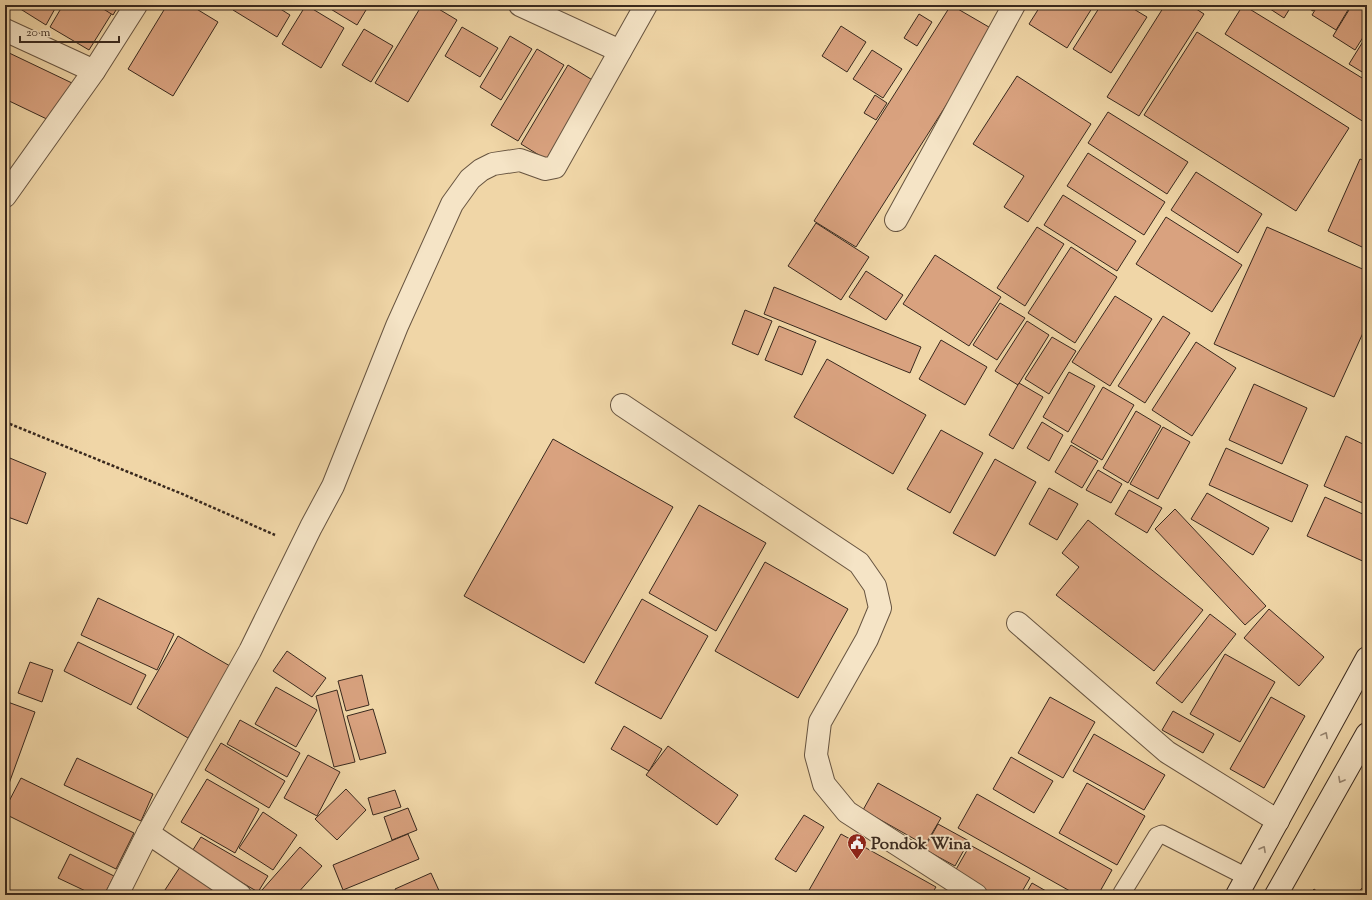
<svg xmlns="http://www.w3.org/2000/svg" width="1372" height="900" font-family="'Sorts Mill Goudy',serif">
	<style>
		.building { fill: #d9a27f; stroke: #39291e }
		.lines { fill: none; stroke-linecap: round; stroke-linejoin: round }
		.service-casing { stroke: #675440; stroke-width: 19 }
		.minor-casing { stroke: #675440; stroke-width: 24 }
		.secondary-casing { stroke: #39291e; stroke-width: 24 }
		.path { stroke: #39291e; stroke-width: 2.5; stroke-dasharray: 3 2; stroke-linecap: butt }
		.service { stroke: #f5e4c6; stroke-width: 17 }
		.minor { stroke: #f5e4c6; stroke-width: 22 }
		.secondary { stroke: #f5e4c6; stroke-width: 22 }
		.oneway { stroke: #978672 }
		.labels { text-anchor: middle; stroke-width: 4; stroke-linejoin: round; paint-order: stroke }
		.poi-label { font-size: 17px; font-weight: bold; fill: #39291e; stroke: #f5e4c6; text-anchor: start }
	</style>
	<rect width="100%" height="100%" fill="#f0d6a7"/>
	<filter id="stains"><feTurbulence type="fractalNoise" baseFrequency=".005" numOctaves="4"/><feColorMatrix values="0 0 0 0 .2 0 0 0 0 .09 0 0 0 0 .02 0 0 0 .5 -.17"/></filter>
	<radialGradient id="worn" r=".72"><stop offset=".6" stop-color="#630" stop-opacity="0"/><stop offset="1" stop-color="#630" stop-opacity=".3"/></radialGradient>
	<!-- building -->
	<g class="building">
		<path d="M14,5h43l-11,20z"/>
		<path d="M63,5h54l-28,45 -39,-23z"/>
		<path d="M97,5h22l-6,10z"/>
		<path d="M167,5h23l28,17 -45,74 -45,-27z"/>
		<path d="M236,5h38l16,10 -13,22 -44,-27z"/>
		<path d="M306,5l38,23 -23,40 -39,-24z"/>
		<path d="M324,5h45l-12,20z"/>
		<path d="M422,5h10l25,15 -49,82 -33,-19z"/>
		<path d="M951,5l43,25 -138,217 -42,-26z"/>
		<path d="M1041,5h53l-27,43 -38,-24z"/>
		<path d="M1101,5h26l20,12 -36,56 -38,-24z"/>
		<path d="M1165,5h25l14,9 -65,102 -32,-19z"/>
		<path d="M1243,5l124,76v43l-142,-90z"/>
		<path d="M1264,5h28l-8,13z"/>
		<path d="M1303,5h14l-4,6z"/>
		<path d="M1318,5h33l-15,25 -24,-15z"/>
		<path d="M1352,5h15v26l-12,19 -22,-14z"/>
		<path d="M919,14l13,8 -15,24 -13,-8z"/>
		<path d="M841,26l25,16 -19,30 -25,-16z"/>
		<path d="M462,27l36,21 -18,29 -35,-21z"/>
		<path d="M364,29l29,17 -22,36 -29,-17z"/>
		<path d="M1197,32l152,96 -53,83 -152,-96z"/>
		<path d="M1367,35v40l-18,-11z"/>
		<path d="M510,36l22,13 -31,51 -21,-13z"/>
		<path d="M537,49l27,16 -46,76 -27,-16z"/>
		<path d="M872,50l30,19 -19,29 -30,-19z"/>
		<path d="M5,51l67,32 -19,39 -48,-23z"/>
		<path d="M568,65l26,16 -47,79 -26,-16z"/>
		<path d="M1017,76l74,48 -63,98 -24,-15 20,-31 -51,-32z"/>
		<path d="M875,95l12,8 -11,17 -12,-7z"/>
		<path d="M1108,112l80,50 -21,32 -79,-51z"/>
		<path d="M1088,153l77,49 -21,33 -77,-49z"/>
		<path d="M1360,159l7,3v74l-5,11 -34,-16z"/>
		<path d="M1196,172l66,42 -24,39 -67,-43z"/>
		<path d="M1063,195l73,46 -19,30 -73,-46z"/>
		<path d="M1166,217l76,48 -30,47 -76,-48z"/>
		<path d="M816,223l53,34 -28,43 -53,-34z"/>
		<path d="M1037,227l27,17 -39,62 -28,-18z"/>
		<path d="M1267,227l100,44v53l-33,73 -120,-53z"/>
		<path d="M1071,247l46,30 -42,66 -47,-30z"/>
		<path d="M935,255l66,42 -32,49 -66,-42z"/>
		<path d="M866,271l37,24 -17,25 -37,-23z"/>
		<path d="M774,287l147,60 -11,26 -146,-59z"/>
		<path d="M1115,296l37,23 -42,67 -38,-24z"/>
		<path d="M1000,303l25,15 -28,42 -24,-15z"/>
		<path d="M745,310l27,11 -14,34 -26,-11z"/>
		<path d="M1163,316l27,17 -45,70 -27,-17z"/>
		<path d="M1027,321l22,14 -31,50 -23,-14z"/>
		<path d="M779,326l37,15 -14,34 -37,-15z"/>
		<path d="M1052,337l24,14 -27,43 -24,-15z"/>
		<path d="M941,340l46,27 -22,38 -46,-26z"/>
		<path d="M1196,342l40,26 -44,68 -40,-26z"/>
		<path d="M827,359l99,56 -33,59 -99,-57z"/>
		<path d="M1069,372l26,14 -27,46 -25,-15z"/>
		<path d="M1019,383l24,14 -30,52 -24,-14z"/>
		<path d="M1254,384l53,24 -25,56 -53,-24z"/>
		<path d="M1103,387l31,18 -32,55 -31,-18z"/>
		<path d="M1136,411l25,15 -33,57 -25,-15z"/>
		<path d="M1042,422l21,13 -14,26 -22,-13z"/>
		<path d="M1163,427l27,15 -32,57 -28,-15z"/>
		<path d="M941,430l42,23 -33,60 -43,-24z"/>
		<path d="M1346,436l21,10v59l-43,-19z"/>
		<path d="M553,439l120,68 -89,156 -120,-67z"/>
		<path d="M1071,445l27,16 -16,27 -27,-16z"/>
		<path d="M1226,448l82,37 -16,37 -83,-37z"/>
		<path d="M5,456l41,17 -19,51 -22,-8z"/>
		<path d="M995,459l41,23 -41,74 -42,-23z"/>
		<path d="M1098,470l24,14 -11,19 -25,-13z"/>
		<path d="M1049,488l29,16 -21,36 -28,-16z"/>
		<path d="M1129,490l33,18 -15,25 -32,-19z"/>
		<path d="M1207,493l62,35 -16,27 -62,-36z"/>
		<path d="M1325,497l42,19v47l-60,-27z"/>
		<path d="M699,505l67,38 -50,88 -67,-38z"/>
		<path d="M1175,509l91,97 -21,19 -90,-96z"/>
		<path d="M1088,520l115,90 -49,61 -98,-76 23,-28 -17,-14z"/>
		<path d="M765,562l83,47 -50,89 -83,-47z"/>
		<path d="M98,598l76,36 -17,36 -76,-35z"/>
		<path d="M642,599l66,37 -47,83 -66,-36z"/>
		<path d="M1269,609l55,48 -25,29 -55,-48z"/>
		<path d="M1210,614l26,20 -54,69 -26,-20z"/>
		<path d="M178,636l52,30 -42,72 -51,-30z"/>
		<path d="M78,642l68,33 -15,30 -67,-34z"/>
		<path d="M287,651l39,27 -14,19 -39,-26z"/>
		<path d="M1225,654l50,28 -35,60 -50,-28z"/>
		<path d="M30,662l23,8 -11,32 -24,-9z"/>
		<path d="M362,675l7,30 -23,6 -8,-30z"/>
		<path d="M276,687l41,23 -21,37 -41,-23z"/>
		<path d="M337,690l18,72 -21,5 -18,-71z"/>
		<path d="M1050,697l45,25 -32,56 -45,-25z"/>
		<path d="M1271,697l34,19 -41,72 -34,-19z"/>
		<path d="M5,701l30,11 -28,77h-2z"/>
		<path d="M373,709l13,44 -26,7 -13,-44z"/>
		<path d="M1173,711l41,23 -11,19 -41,-23z"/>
		<path d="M240,720l60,33 -13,24 -60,-33z"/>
		<path d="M624,726l38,23 -13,22 -38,-22z"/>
		<path d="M1094,734l71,41 -21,35 -71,-39z"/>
		<path d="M221,743l64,38 -16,27 -64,-38z"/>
		<path d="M668,746l70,49 -21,30 -71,-50z"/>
		<path d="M308,755l32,17 -23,44 -33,-18z"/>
		<path d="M1011,757l42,24 -19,32 -41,-24z"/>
		<path d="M77,758l76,36 -12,27 -77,-36z"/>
		<path d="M21,778l113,55 -18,36 -111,-55v-5z"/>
		<path d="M207,779l52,30 -24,44 -54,-31z"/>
		<path d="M878,783l63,35 -16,27 -62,-35z"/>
		<path d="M1087,783l58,33 -28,49 -58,-32z"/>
		<path d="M346,789l20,21 -29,30 -22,-21z"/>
		<path d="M395,790l6,17 -28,8 -5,-17z"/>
		<path d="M977,794l135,76 -14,25h-21l-119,-67z"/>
		<path d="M408,808l9,22 -25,10 -8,-23z"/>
		<path d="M263,812l34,23 -24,35 -34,-22z"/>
		<path d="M804,815l20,12 -28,45 -21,-13z"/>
		<path d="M938,824l31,17 -14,25 -31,-17z"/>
		<path d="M408,834l11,25 -76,31 -10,-25z"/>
		<path d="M841,834l95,53 -5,8h-118l-5,-3z"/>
		<path d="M201,837l67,39 -10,16 -67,-39z"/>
		<path d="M970,845l60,33 -10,17h-28l-38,-22z"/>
		<path d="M300,847l22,19 -26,29h-28l-6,-5z"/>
		<path d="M70,854l44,22 -10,19h-10l-36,-17z"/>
		<path d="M180,867l43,28h-57l-3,-2z"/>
		<path d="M431,873l10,22h-44l-2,-6z"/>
		<path d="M1032,883l21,12h-28z"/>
		<path d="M1362,888l5,4v3h-11z"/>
		<path d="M1314,889l8,6h-13z"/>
	</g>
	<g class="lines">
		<!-- service casing -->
		<g class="service-casing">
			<path id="service" d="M1122,895v-2l35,-57 5,-2 85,43"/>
		</g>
		<!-- minor casing -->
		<g class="minor-casing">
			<g id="minor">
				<path d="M520,5l100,46"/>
				<path d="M5,30l89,41"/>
				<path d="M5,196l89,-125 42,-66"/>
				<path d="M896,220l118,-215"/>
				<path d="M622,405l237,158 16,23 5,22 -13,31 -47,83 -4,33 8,29 23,28 129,83"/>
				<path d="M1018,623l149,129 111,69"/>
				<path d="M148,833l92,62"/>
				<path d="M117,895l31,-62 102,-182 61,-124 22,-41 64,-160 55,-122 18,-25 11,-9 12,-6 27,-4 25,9 10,-2 91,-162"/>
			</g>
		</g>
		<!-- secondary casing -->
		<g class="secondary-casing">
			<g id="secondary">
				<path d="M1237,895l130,-237"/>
				<path d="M1276,895l91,-161"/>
			</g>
		</g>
		<!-- path -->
		<path class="path" d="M5,422l175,71 95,42"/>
		<!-- service -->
		<use href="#service" class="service"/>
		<!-- minor -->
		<use href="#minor" class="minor"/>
		<!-- secondary -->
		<use href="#secondary" class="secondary"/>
	</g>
	<!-- one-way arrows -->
	<defs><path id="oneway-chevron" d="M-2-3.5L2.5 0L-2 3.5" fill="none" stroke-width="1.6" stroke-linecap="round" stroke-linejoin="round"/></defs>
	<g class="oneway">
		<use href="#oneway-chevron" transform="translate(1325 735) rotate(-62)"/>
		<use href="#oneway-chevron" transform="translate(1341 780) rotate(119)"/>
		<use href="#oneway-chevron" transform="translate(1263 849) rotate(-61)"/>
	</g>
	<!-- icons -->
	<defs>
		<g id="civic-pin" transform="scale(1)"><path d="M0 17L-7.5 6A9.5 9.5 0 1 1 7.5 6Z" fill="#8f2418" stroke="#f5e4c6"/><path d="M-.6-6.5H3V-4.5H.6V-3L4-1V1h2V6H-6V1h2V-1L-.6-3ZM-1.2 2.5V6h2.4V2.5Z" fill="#fff"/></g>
	</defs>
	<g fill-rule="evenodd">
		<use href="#civic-pin" x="857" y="843"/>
	</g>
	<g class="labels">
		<!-- poi labels -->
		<g class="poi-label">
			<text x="871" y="849">Pondok Wina</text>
		</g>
	</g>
	<!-- margin -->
	<rect width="1372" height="900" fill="none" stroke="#f0d6a7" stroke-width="20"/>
	<rect x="6" y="6" width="1360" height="888" fill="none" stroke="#39291e" stroke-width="2"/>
	<rect x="10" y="10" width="1352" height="880" fill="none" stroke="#39291e"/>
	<!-- scale -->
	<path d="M20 36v6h99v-6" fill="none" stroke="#39291e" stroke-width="2"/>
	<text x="26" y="36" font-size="12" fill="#39291e" stroke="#f5e4c6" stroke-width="3" paint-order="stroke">20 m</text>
	<rect width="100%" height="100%" filter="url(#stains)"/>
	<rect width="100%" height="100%" fill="url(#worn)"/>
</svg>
